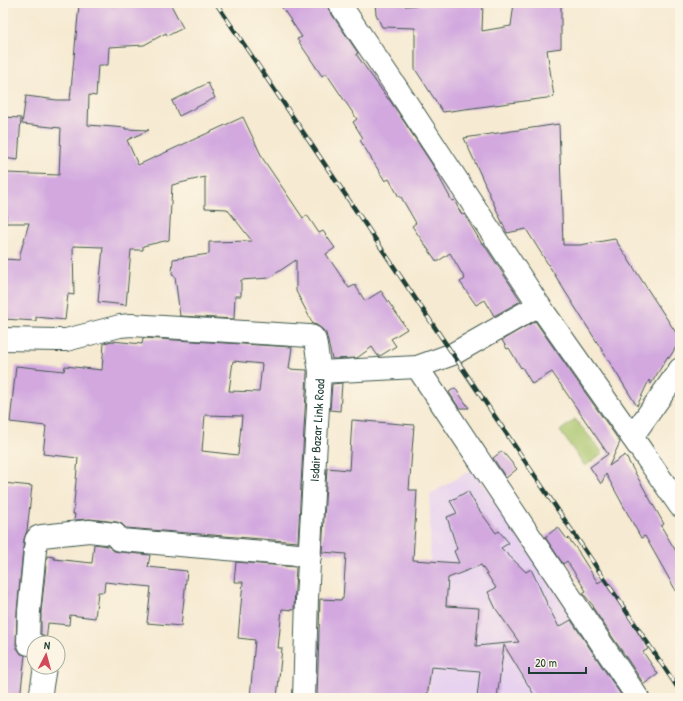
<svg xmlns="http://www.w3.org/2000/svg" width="683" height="701" font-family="'Patrick Hand',sans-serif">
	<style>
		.built { fill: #e7d2ef }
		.green { fill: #a9c56c; stroke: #648150 }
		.building { fill: #d2a8df; fill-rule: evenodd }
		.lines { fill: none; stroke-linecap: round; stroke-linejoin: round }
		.minor-casing { stroke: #3f574c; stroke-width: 24 }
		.tertiary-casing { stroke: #3f574c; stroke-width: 24 }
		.minor { stroke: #fff; stroke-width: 22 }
		.tertiary { stroke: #fff; stroke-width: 22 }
		.rail-casing { stroke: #1f3d34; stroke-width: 4.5 }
		.rail { stroke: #fcf5e5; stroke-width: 3; stroke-dasharray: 9; stroke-linecap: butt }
		.labels { text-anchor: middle; stroke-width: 3; stroke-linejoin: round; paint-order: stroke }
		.street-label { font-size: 13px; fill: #1f3d34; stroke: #fcf5e5 }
	</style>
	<rect width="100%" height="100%" fill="#fcf5e5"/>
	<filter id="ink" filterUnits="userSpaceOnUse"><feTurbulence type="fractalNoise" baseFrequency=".025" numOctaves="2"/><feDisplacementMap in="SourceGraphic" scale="8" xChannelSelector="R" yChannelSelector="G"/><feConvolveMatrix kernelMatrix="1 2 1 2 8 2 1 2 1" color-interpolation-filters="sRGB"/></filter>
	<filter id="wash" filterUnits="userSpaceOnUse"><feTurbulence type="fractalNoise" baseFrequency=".012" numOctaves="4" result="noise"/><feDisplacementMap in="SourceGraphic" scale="16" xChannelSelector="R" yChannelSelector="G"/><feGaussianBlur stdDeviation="0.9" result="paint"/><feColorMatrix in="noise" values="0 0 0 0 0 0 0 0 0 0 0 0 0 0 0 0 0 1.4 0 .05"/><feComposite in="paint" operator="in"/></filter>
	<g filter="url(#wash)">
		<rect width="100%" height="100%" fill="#f6ead2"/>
		<!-- built -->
		<path class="built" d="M473,469l154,229h-197v-204z"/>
		<!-- green -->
		<path class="green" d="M575,419l28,34 -18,13 -25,-35z"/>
		<g id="blocks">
			<!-- building -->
			<g class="building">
				<path d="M122,3h48l13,25 -16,8 -1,-3 -22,12 -35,2 -1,18h-10l-2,31 -7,-1 -1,30 38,3 -1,1 24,1 -22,10 11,25 105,-48 20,42 40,59 4,-3 12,18 4,-2 12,17 -9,6 23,34 6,-3 10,16 16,-10 26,38 -16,10 5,7 -16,10h-2l-6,-9 -15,11 -25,1 -6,-26 -3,-3 -6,-5 -4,-1 -17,-33v-31l-27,18 -28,2v16h-6l-1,23 -54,-3 -5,-40 -3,-1 1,-16 36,-5v-12l43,-1 -25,-32 -22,-1v-31l-33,8 -3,55 -26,6v4h-12l-5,55 -28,-3 5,-55 -30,-1 1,49 -6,-1 -3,26 -29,-3v4l-33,-2v-60l17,1v-6l9,-31h-23v-50l53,2 2,-47 -39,-4 4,-28 31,4h13l9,-95 16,1v-1l28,1z"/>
				<path d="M279,3h48l2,7 29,43 -2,1 32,45h1l43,65 20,37 2,-1 8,15 2,-1 18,30 1,-1 38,58 -27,15 -9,-16 -9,5 -16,-23 5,-3 -15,-26 -13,9 -25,-36 4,-3 -15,-26h-2l-10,-18 -4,2 -25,-41 3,-2 -10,-16 4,-3 -31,-46 -4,3 -25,-37 5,-2z"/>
				<path d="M375,3h30v3l47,-3h31l-1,28 29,-5 3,-23h47v45l-14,2 7,47 -111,15 -28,-43v-41l-33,-1 -6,-13z"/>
				<path d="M208,83l7,15 -36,18 -7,-15z"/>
				<path d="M3,117l18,1 -3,42 -15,-2z"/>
				<path d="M559,124l4,121h17l35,-6 65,100v2l-11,17 -1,-2 -17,28 -2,-4 -12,26 -111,-177 -19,4 -43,-95z"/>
				<path d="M535,321l85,121 -11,24 16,-11 39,69 -3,2 19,32v40l-35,-62 -4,2 -35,-64 -5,10 -11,-17 18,-13 -56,-82 -20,12 -10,-17 -1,1 -12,-20 -2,1 -5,-9z"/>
				<path d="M143,338l149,9 -3,22 18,1v3l-9,169 -172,-14 -4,-4 -5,-2 -27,-3 -16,1 1,-6h-2l5,-56 -35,-4 3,-28 -36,-4 6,-56 48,5 1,-5 37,4 2,-27 8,-2 30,3zM233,361l29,3 -3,28 -30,-1zM205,415l37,1 -4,39 -36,-4z"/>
				<path d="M342,383l-2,28 -10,-1 2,-26z"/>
				<path d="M455,388l14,20h-10l-10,-16z"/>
				<path d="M352,420l62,5 -5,65h8l-4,70 46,3 -5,-12 3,-2 -10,-32 10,-4 -7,-12 18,-10 9,16 19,26 3,-2 10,12 -8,5 25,24 5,-3 20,43 8,15 12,-7 52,78h-87l-32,-53 -7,53h-20l3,-27 -49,-4 -4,31h-110l3,-99 21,1v-1h2l3,-45 -24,-2 5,-84 22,2zM481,565l15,23 -8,4 8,17 23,33 -43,4 3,-38 -33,-2 2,-28z"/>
				<path d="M502,451l15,18 -11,9 -13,-20z"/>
				<path d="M3,483l29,3 -5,45 -3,8 -7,72 -1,34 1,3 4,6 4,1 -5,43h-17z"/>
				<path d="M558,527l9,12 1,-1 11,14v1l19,30 6,-4 19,29 25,41 -5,3 15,22 -14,10 -51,-76 1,-1 -11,-14 3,-2 -19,-30 -4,3 -18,-27z"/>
				<path d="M94,544l14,2 6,5 6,1 30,3 -2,12 39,4 -6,55 -34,-3 4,-36 -46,-5 -1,10h-6l-3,26 -25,-3 -1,10 -21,-2 -2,19 -1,-5 -4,-3v-22l6,-56 7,1v2l38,4z"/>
				<path d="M236,562l60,5 -2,43 -12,-1 -4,39h4l-5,50h-27l5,-58 -17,-2 5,-56h-9z"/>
			</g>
		</g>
	</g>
	<g filter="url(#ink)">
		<use href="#blocks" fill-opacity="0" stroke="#3f574c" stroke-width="1"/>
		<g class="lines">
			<!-- minor casing -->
			<g class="minor-casing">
				<g id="minor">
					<path d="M3,339l55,1h8l54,-14 11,-1 178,11 4,1 2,3 5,32"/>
					<path d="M417,367l221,331"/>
					<path d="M632,437l48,-68"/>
					<path d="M34,644h-5l-1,-3 1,-30 7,-71 2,-3 4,-1 47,-5 26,3 3,5 3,1 189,16"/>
					<path d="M40,698l5,-31"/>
					<path id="s1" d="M304,698l3,-99 13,-227 97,-5 36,-13 86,-49"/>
				</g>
			</g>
			<!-- tertiary casing -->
			<g class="tertiary-casing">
				<path id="tertiary" d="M339,3l57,84 143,218 93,132 48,69"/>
			</g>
			<!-- minor -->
			<use href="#minor" class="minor"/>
			<!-- tertiary -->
			<use href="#tertiary" class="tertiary"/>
			<!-- rail casing -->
			<g class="rail-casing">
				<path id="rail" d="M216,3l464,688"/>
			</g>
			<!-- rail -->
			<use href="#rail" class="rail"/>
		</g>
	</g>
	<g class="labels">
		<!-- street labels -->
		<g class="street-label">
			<text dy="5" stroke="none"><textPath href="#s1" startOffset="268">Isdair Bazar Link Road</textPath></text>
		</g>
	</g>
	<!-- margin -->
	<rect width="683" height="701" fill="none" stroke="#fcf5e5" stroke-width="16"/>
	<!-- north arrow -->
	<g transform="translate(46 655) rotate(6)"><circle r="19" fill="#fcf5e5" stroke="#a4ab9e"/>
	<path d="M0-3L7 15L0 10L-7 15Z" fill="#d1495b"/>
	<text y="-6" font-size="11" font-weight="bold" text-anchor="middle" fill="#1f3d34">N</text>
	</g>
	<!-- scale -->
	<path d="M529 667v6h57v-6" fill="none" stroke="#1f3d34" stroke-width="2"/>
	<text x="535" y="667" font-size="12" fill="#1f3d34" stroke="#fcf5e5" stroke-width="3" paint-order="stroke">20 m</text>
</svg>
